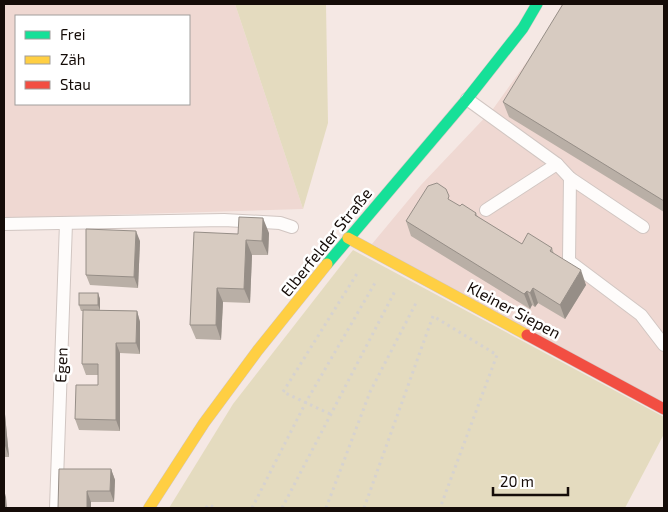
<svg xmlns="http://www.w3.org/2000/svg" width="668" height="512" font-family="'Exo 2',sans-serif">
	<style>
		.built { fill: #efd8d2; fill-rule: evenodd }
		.green { fill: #e4dbbf }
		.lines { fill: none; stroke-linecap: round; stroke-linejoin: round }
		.lane-casing { stroke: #d1c6c2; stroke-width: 14 }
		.fast-casing { stroke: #d1c6c2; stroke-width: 12 }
		.slow-casing { stroke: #d1c6c2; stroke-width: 12 }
		.jam-casing { stroke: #d1c6c2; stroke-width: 12 }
		.path { stroke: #d6d2d0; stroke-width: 3; stroke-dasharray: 2.5 4; stroke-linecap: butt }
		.lane { stroke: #fefcfb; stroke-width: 12 }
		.fast { stroke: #16e098; stroke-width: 11 }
		.slow { stroke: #ffcf43; stroke-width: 11 }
		.jam { stroke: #f24e42; stroke-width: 11 }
		.wall { fill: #b9afa6 }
		.shaded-wall { fill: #968e87 }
		.building { fill: #d7cbc1; stroke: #968e87 }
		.labels { text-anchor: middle; stroke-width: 5; stroke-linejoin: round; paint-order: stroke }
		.street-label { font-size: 16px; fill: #150c08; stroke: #fff }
	</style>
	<rect width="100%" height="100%" fill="#f5e8e4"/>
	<!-- built -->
	<g class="built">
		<path d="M4,4h231l68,205 -299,9zM16,16h173v88h-173z"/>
		<path d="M562,4h102v403l-292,-163 49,-59 72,-76 53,-74z"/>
	</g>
	<!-- green -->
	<g class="green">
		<path d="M235,4h91l2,119 -25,86z"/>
		<path d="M353,250l311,167v17l-39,74h-456l64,-104z"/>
	</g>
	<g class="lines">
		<!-- lane casing -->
		<g class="lane-casing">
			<g id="lane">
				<path d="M467,99l90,65 13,14 73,49"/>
				<path d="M570,178l-1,83 72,54 23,30"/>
				<path d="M486,210l71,-46"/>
				<path d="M4,224l220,-4 56,3 12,4"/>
				<path d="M56,508l10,-285"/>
			</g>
		</g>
		<!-- fast casing -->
		<g class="fast-casing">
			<path id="fast" d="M327,264l140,-165 56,-71 14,-24"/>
		</g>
		<!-- slow casing -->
		<g class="slow-casing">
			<g id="slow">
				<path d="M348,238l179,97"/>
				<path d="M149,508l55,-85 54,-73 69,-86"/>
			</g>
		</g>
		<!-- jam casing -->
		<g class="jam-casing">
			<path id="jam" d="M527,335l137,74"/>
		</g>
		<!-- path -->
		<g class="path">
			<path d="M330,414l-47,-22 75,-120"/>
			<path d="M206,508l2,-3 9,3"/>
			<path d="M252,508l54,-106 69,-119"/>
			<path d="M282,508l113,-217"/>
			<path d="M326,508l44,-116 46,-89"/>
			<path d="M364,508l69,-192 64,39 -57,153"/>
		</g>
		<!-- lane -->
		<use href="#lane" class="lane"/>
		<!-- fast -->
		<use href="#fast" class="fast"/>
		<!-- slow -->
		<use href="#slow" class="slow"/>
		<!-- jam -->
		<use href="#jam" class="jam"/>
	</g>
	<!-- wall -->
	<g class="wall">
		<path d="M664,4v208l-155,-95 -6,-15z"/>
		<path d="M460,206l16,7 2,4 44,27 30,4 2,6 32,31 -21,34 -27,-16 -3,4 -3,-2 -2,4 -119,-73 -5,-15z"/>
		<path d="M269,233l-1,22h-16l-2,48 -27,-1 -2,38 -25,-1 -6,-14 48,-91z"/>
		<path d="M140,241l-2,47 -48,-3 -4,-10z"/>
		<path d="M98,293l2,6v11l37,1 3,11v32l-20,-1v78l-41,-1 -4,-11 23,-34v-10h-12l-4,-11 1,-53h-2l-2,-6z"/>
		<path d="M4,403l5,54h-5z"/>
		<path d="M111,469l4,11 -1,22h-23v6h-33z"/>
	</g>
	<!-- shaded-wall -->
	<g class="shaded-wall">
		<path d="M263,218l6,15 -1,22 -6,-14z"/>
		<path d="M136,231l4,10 -2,47 -4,-11z"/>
		<path d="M246,240l6,15 -2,48 -6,-14z"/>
		<path d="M581,270l5,15 -21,34 -5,-14z"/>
		<path d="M217,288l6,14 -2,38 -5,-15z"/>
		<path d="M533,288l5,15 -3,4 -5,-14z"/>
		<path d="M527,291l5,14 -2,4 -6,-15z"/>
		<path d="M98,293l2,6v11l-2,-5z"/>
		<path d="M137,311l3,11v32l-4,-11z"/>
		<path d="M116,343l4,10v78l-4,-11z"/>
		<path d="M4,403v1l5,53 -5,-14z"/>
		<path d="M111,469l4,11 -1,22 -4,-11z"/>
		<path d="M4,490l2,7 1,11h-3z"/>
		<path d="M87,491l4,11v6h-4z"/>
	</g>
	<!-- building -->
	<g class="building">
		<path d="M563,4h101v197l-161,-99z"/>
		<path d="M437,183l9,6 3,7 -1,3 12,7 2,-2 14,9 -1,2 47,29 6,-11 24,15 -2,3 31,19 -21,35 -27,-17 -3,5 -3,-2 -3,3 -118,-73 22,-35z"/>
		<path d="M239,217l24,1 -1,23 -16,-1 -2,49 -27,-1 -1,37h-26l4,-93 44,2z"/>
		<path d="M86,229l50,2 -2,46 -48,-2z"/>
		<rect x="79" y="293" width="19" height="12"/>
		<path d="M83,310l54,1 -1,32h-20v77l-41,-1 1,-34h22v-21h-16z"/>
		<path d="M59,469h52l-1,22h-23v17h-29z"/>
	</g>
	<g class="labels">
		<!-- street labels -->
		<g class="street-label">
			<text transform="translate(326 242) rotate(-51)" y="6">Elberfelder Straße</text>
			<text transform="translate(514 310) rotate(28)" y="6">Kleiner Siepen</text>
			<text transform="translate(61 365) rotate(-88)" y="6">Egen</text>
		</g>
	</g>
	<!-- border -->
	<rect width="668" height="512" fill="none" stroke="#150c08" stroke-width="10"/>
	<!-- legend -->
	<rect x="15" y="15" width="175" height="90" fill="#ffffff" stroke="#a19e9c"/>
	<rect x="25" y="31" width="25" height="8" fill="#16e098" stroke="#a19e9c"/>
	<text x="60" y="40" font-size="15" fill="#150c08">Frei</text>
	<rect x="25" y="56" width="25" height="8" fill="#ffcf43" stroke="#a19e9c"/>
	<text x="60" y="65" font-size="15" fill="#150c08">Zäh</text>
	<rect x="25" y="81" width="25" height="8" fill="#f24e42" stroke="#a19e9c"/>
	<text x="60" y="90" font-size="15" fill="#150c08">Stau</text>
	<!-- scale -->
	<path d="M493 487v8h75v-8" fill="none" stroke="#150c08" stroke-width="2.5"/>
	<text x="500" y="487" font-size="15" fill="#150c08" stroke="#ffffff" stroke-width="4" paint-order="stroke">20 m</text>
</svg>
